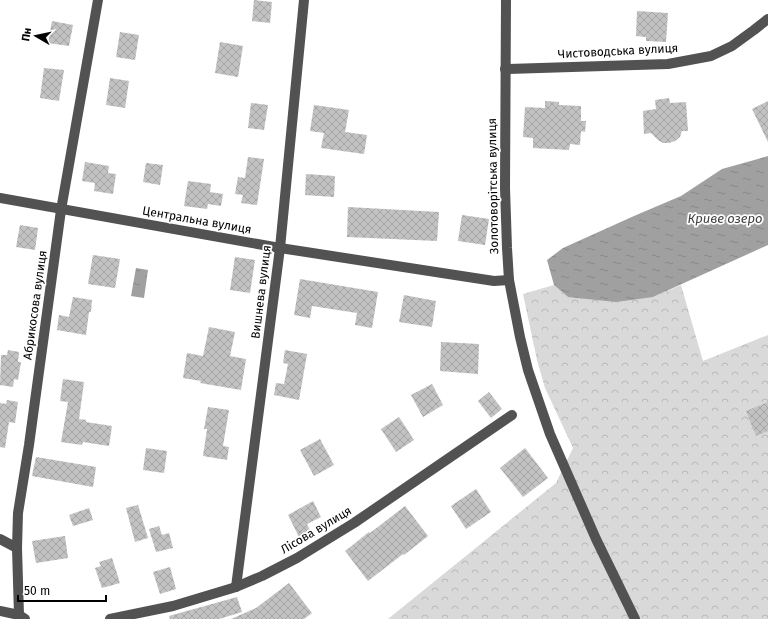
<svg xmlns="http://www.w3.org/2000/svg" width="768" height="619" font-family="'Fira Sans',sans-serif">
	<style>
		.forest { fill: url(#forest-crowns) }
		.water { fill: url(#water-ripples) }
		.building { fill: url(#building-cross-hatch) }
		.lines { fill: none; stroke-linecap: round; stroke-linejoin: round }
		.minor { stroke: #525252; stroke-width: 10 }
		.labels { text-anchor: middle; stroke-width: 3.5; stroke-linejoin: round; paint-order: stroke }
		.street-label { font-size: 12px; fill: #000; stroke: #fff }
		.water-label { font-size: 13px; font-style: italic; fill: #414141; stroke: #fff }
	</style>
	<defs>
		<pattern id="forest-crowns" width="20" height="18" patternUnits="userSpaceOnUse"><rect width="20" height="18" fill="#d9d9d9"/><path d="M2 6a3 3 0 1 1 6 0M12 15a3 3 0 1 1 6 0" fill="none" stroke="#b8b8b8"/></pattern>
		<pattern id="water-ripples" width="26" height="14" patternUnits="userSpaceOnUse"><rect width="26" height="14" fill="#a0a0a0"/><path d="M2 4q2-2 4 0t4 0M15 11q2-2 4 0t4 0" fill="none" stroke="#888"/></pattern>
		<pattern id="building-cross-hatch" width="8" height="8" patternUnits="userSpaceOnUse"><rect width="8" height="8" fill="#c2c2c2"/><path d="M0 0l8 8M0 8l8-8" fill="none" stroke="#a5a5a5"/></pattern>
	</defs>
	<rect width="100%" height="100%" fill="#fff"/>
	<!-- forest -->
	<path class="forest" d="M554,285l14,12h85l28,-12 22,76 65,-26v284h-380l168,-136 17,-35 -28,-60 -8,-28 -14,-66z"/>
	<!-- water -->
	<g class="water">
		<path d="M768,156v89l-115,52 -37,5 -48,-5 -14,-12 -7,-25 16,-12 71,-32 47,-20 41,-27z"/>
		<path d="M136,268l12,2 -4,28 -13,-2z"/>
	</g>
	<!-- building -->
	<g class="building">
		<path d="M254,0l18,2 -2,21 -18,-2z"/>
		<path d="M637,11l31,2 -2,29 -20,-1v-4l-10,-1z"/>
		<path d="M52,21l21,4 -4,21 -21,-3z"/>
		<path d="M120,32l19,3 -4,25 -19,-3z"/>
		<path d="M220,42l23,4 -5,31 -23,-4z"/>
		<path d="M44,68l20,2 -5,31 -19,-3z"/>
		<path d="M110,78l19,3 -4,27 -19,-3z"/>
		<path d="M669,98l1,5 16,-1 2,29h-6l-2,6 -5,4 -6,2h-6l-5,-3 -7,-7 -7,1 -1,-23 13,-2 -1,-9z"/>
		<path d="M545,101l14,1v3l22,1v15h5l-1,11 -4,-1 -1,14 -10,-1 -1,6 -36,-2v-10l-10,-1 2,-30 20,1z"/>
		<path d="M768,101v41l-16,-33z"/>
		<path d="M251,103l17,2 -4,25 -16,-2z"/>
		<path d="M314,105l35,5 -4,22 22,3 -3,19 -43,-6 3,-15 -14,-2z"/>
		<path d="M248,157l16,2 -7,46 -16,-2 2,-8 -8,-1 3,-17 7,1z"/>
		<path d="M85,162l24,4 -1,7 8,1 -3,20 -19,-3 1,-8 -13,-2z"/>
		<path d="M146,163l17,2 -3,20 -17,-3z"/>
		<path d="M306,174l29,2 -1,21 -29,-2z"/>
		<path d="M188,181l23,3 -1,8 13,2 -2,12 -13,-2 -1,5 -23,-3z"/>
		<path d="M348,207l91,5 -2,29 -90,-4z"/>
		<path d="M462,215l27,4 -4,26 -27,-4z"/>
		<path d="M20,225l18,3 -3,22 -19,-3z"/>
		<path d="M93,255l27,4 -5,29 -27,-4z"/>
		<path d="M235,257l20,3 -5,33 -20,-3z"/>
		<path d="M300,279l78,13 -6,36 -17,-3 2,-12 -45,-7 -2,12 -16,-3z"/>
		<path d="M404,295l32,6 -4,26 -33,-5z"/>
		<path d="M73,297l19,3 -1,12h-2l-3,23 -29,-5 2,-15 10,2z"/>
		<path d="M209,327l26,5 -5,24 16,3 -5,31 -41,-7 1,-2 -18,-3 4,-25 16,3z"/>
		<path d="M441,342l38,2 -1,30 -38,-3z"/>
		<path d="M8,350l11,2 -1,10h3l-3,18 -4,-1 -1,8 -13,-2 1,-30h6z"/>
		<path d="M285,350l22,4 -8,46 -25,-5 2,-12 8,1 4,-20 -5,-1z"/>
		<path d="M63,379l21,3 -5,37 7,1v2l26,4 -3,20 -26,-4 -1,3 -21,-3 7,-40 -8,-1z"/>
		<path d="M432,384l11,21 -20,12 -12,-22z"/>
		<path d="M489,392l13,17 -11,9 -13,-17z"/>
		<path d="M7,400l11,2 -3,21 -6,-1 -4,26 -5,-1v-44l6,1z"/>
		<path d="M768,402v29l-12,5 -10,-25z"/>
		<path d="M208,407l21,3 -6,36 6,1 -2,13 -24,-4 4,-27h-3z"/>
		<path d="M399,417l15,23 -18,12 -15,-23z"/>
		<path d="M320,439l14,26 -20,11 -14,-26z"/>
		<path d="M146,448l21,3 -3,22 -21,-3z"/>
		<path d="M525,448l23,30 -25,19 -23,-29z"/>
		<path d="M36,457l60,10 -3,20 -61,-11z"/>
		<path d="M476,489l15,23 -25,17 -15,-23z"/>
		<path d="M313,501l8,16 -14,7 6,13 -11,6 -14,-28z"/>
		<path d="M138,505l10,33 -13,4 -9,-34z"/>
		<path d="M405,506l23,30 -24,19 -1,-1 -35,27 -23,-30 24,-19 1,1z"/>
		<path d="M89,508l4,12 -20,6 -4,-11z"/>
		<path d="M159,526l3,9 7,-2 4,15 -17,4 -7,-23z"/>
		<path d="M65,536l3,22 -32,5 -4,-22z"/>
		<path d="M112,558l8,25 -18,5 -7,-20 6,-2 -2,-4z"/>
		<path d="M170,567l6,22 -16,5 -7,-22z"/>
		<path d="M289,583l23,30 -8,6h-73l25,-11z"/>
		<path d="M237,597l5,15 -23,7h-49l-1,-3z"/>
	</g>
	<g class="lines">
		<!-- minor -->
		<g class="minor">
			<path d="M506,0l-1,188 2,60 2,32 11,57 8,33 22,64 46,105 39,80"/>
			<path d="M505,69l163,-5 43,-8 21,-10 22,-16 14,-11"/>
			<path d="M0,198l280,50 214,33 15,-1"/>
			<path d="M0,539l17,9"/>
			<path d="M236,587l44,-339 24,-248"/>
			<path d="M0,611l19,4 6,4"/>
			<path d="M19,615l-2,-67 1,-35 11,-68 32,-235 37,-210"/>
			<path d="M110,619l63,-13 63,-19 26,-11 35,-18 57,-35 158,-108"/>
		</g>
	</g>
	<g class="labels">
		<!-- street labels -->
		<g class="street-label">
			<text transform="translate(618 51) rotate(-3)" y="4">Чистоводська вулиця</text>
			<text transform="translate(493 186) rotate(-91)" y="4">Золотоворітська вулиця</text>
			<text transform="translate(197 220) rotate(10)" y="4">Центральна вулиця</text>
			<text transform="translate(261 292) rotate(-83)" y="4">Вишнева вулиця</text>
			<text transform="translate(35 305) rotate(-82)" y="4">Абрикосова вулиця</text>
			<text transform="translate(316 530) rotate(-31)" y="4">Лісова вулиця</text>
		</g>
		<!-- water labels -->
		<g class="water-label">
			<text x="725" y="223">Криве озеро</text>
		</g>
	</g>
	<!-- north arrow -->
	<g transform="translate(36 36) rotate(279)" stroke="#ffffff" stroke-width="3" paint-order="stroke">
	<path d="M0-3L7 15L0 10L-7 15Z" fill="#000000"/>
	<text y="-6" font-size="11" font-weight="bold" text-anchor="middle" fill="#000000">Пн</text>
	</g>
	<!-- scale -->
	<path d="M18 595v6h88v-6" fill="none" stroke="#000000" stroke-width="2"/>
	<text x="24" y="595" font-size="12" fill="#000000" stroke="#ffffff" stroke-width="3" paint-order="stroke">50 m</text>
</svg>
